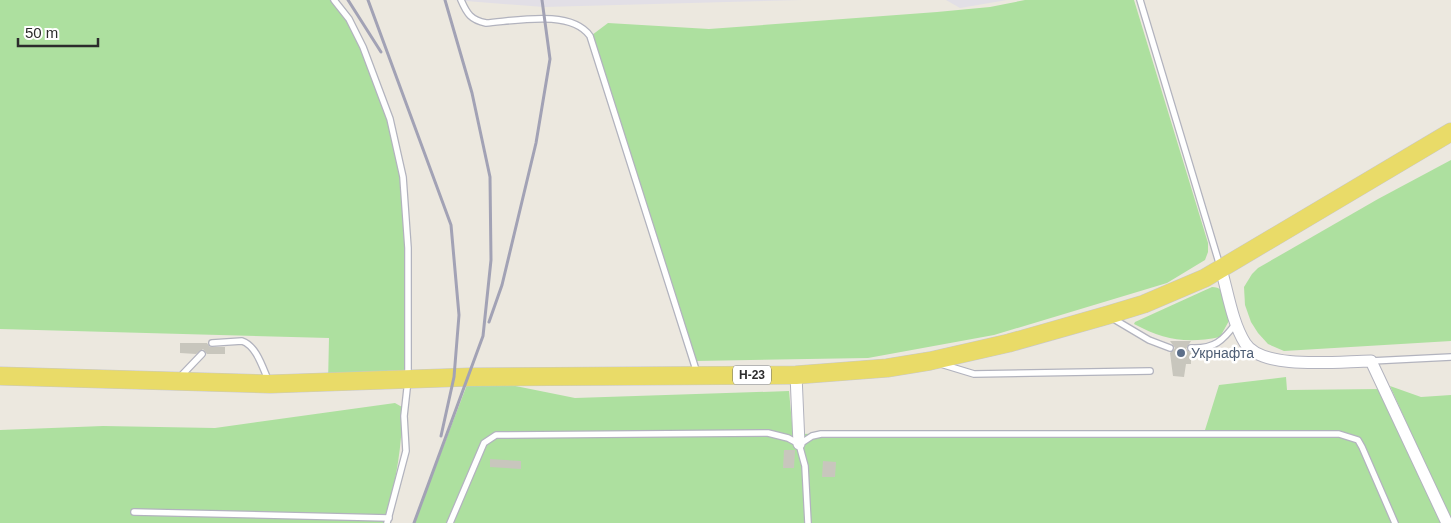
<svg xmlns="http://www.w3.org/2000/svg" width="1451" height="523" font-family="Helvetica,sans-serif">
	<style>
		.industrial { fill: #e2dfe6 }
		.green { fill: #ade09f }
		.building { fill: #c8c6bd }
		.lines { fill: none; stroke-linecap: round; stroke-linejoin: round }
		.lane-casing { stroke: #b2b3be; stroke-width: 8 }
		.street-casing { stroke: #b2b3be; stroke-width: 13 }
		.primary-casing { stroke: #c8c8c8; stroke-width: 19 }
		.lane { stroke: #fff; stroke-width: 5.5 }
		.street { stroke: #fff; stroke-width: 11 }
		.primary { stroke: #e9db68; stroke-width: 18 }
		.rail { stroke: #a2a2b5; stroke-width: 3 }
		.service-dot { fill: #5c6f8a; stroke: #fff; stroke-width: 2 }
		.labels { text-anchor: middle; stroke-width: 5; stroke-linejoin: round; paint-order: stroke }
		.shield { fill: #fff; stroke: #6b6b6b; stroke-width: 1 }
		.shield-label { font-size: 12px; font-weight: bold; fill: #2c2c2c }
		.service-label { font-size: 14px; fill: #4e5e75; stroke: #fff; text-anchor: start }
	</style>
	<rect width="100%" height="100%" fill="#ece8df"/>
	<!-- industrial -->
	<g class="industrial">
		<path d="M453,0h349l-258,7z"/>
		<path d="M946,0h61l-47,8z"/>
	</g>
	<!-- green -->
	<g class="green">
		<path d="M0,0h334l15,19 41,100 16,90 2,171 -80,3 1,-45 -329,-9z"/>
		<path d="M1025,0h109l74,243v9l-3,8 -38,23 -173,52 -126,23 -172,3 -104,-326 16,-12 101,6 228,-17 53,-5z"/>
		<path d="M1451,160v181l-167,10 -16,-7 -10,-11 -7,-11 -6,-17 -1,-18 8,-13 6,-6 120,-69z"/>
		<path d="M1212,287c16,0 15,19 18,32l-10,18c-34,7 -56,3 -86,-13l1,-2z"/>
		<path d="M470,377l105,21 214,-7 4,43 412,-4 14,-45 67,-8 1,13 95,-1 65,134h-1033z"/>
		<path d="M1390,386l31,11 30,-2v127z"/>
		<path d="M395,403l7,4c1,37 -7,81 -18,116h-384v-93l103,-4 112,2z"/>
	</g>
	<!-- building -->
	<g class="building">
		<path d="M1170,341h21l-5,8 5,4v11h-5l-2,13 -11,-1 -3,-23 5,-5z"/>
		<path d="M180,343h27l3,4h15v7h-18l-4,-5 -7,5 -16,-1z"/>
		<path d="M784,450h11l-1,18h-11z"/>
		<path d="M490,459l31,2v8l-31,-2z"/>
		<path d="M823,461l13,1 -1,15h-13z"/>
	</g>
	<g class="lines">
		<!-- lane casing -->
		<g class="lane-casing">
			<g id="lane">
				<path d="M334,0l15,19 14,28 27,72 13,58 5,71v132l-4,36 2,35 -19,72"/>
				<path d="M461,0c6,14 10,20 25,23 29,-2 85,-14 104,13l107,337"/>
				<path d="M1140,0l80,266"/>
				<path d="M1112,318l37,22 21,8"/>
				<path d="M212,343l30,-2c15,5 21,28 27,41"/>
				<path d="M1191,348c23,1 32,-7 45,-25"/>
				<path d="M1371,361l80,-4"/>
				<path d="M941,364l33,10 176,-3"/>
				<path d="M179,378l23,-24"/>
				<path d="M800,444l12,-8 9,-2h518l19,6 4,7 33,76"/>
				<path d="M134,512l255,6"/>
				<path d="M450,523l34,-80 12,-8 272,-2 20,5 11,6 6,22 3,57"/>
			</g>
		</g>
		<!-- street casing -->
		<g class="street-casing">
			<g id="street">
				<path d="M1221,269c7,24 11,53 24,74 17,28 96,18 126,18l76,162"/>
				<path d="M796,375l3,69"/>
			</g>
		</g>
		<!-- primary casing -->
		<g class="primary-casing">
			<path id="primary" d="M0,376l270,8 200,-7 326,-2 91,-7 43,-7 79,-18 99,-28 36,-11 61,-26 246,-146"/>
		</g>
		<!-- lane -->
		<use href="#lane" class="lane"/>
		<!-- street -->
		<use href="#street" class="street"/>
		<!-- primary -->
		<use href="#primary" class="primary"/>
		<!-- rail -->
		<g class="rail">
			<path d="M348,0l33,52"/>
			<path d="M368,0l83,225 8,90 -5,62 -13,59"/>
			<path d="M489,322l13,-37 34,-142 14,-84 -8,-59"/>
			<path d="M414,523l69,-187 8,-76 -1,-83 -18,-84 -27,-93"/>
		</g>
	</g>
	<!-- markers -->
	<circle class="service-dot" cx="1181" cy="353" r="5"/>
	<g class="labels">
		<!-- shield labels -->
		<rect class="shield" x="733" y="365.5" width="38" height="19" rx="4"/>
		<g class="shield-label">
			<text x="752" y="379">Н-23</text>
		</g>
		<!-- service labels -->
		<g class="service-label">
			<text x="1191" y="358">Укрнафта</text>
		</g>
	</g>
	<!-- scale -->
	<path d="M18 38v8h80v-8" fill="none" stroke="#2c2c2c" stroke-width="2.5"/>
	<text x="25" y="38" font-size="15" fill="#2c2c2c" stroke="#ffffff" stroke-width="4" paint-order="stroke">50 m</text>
</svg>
